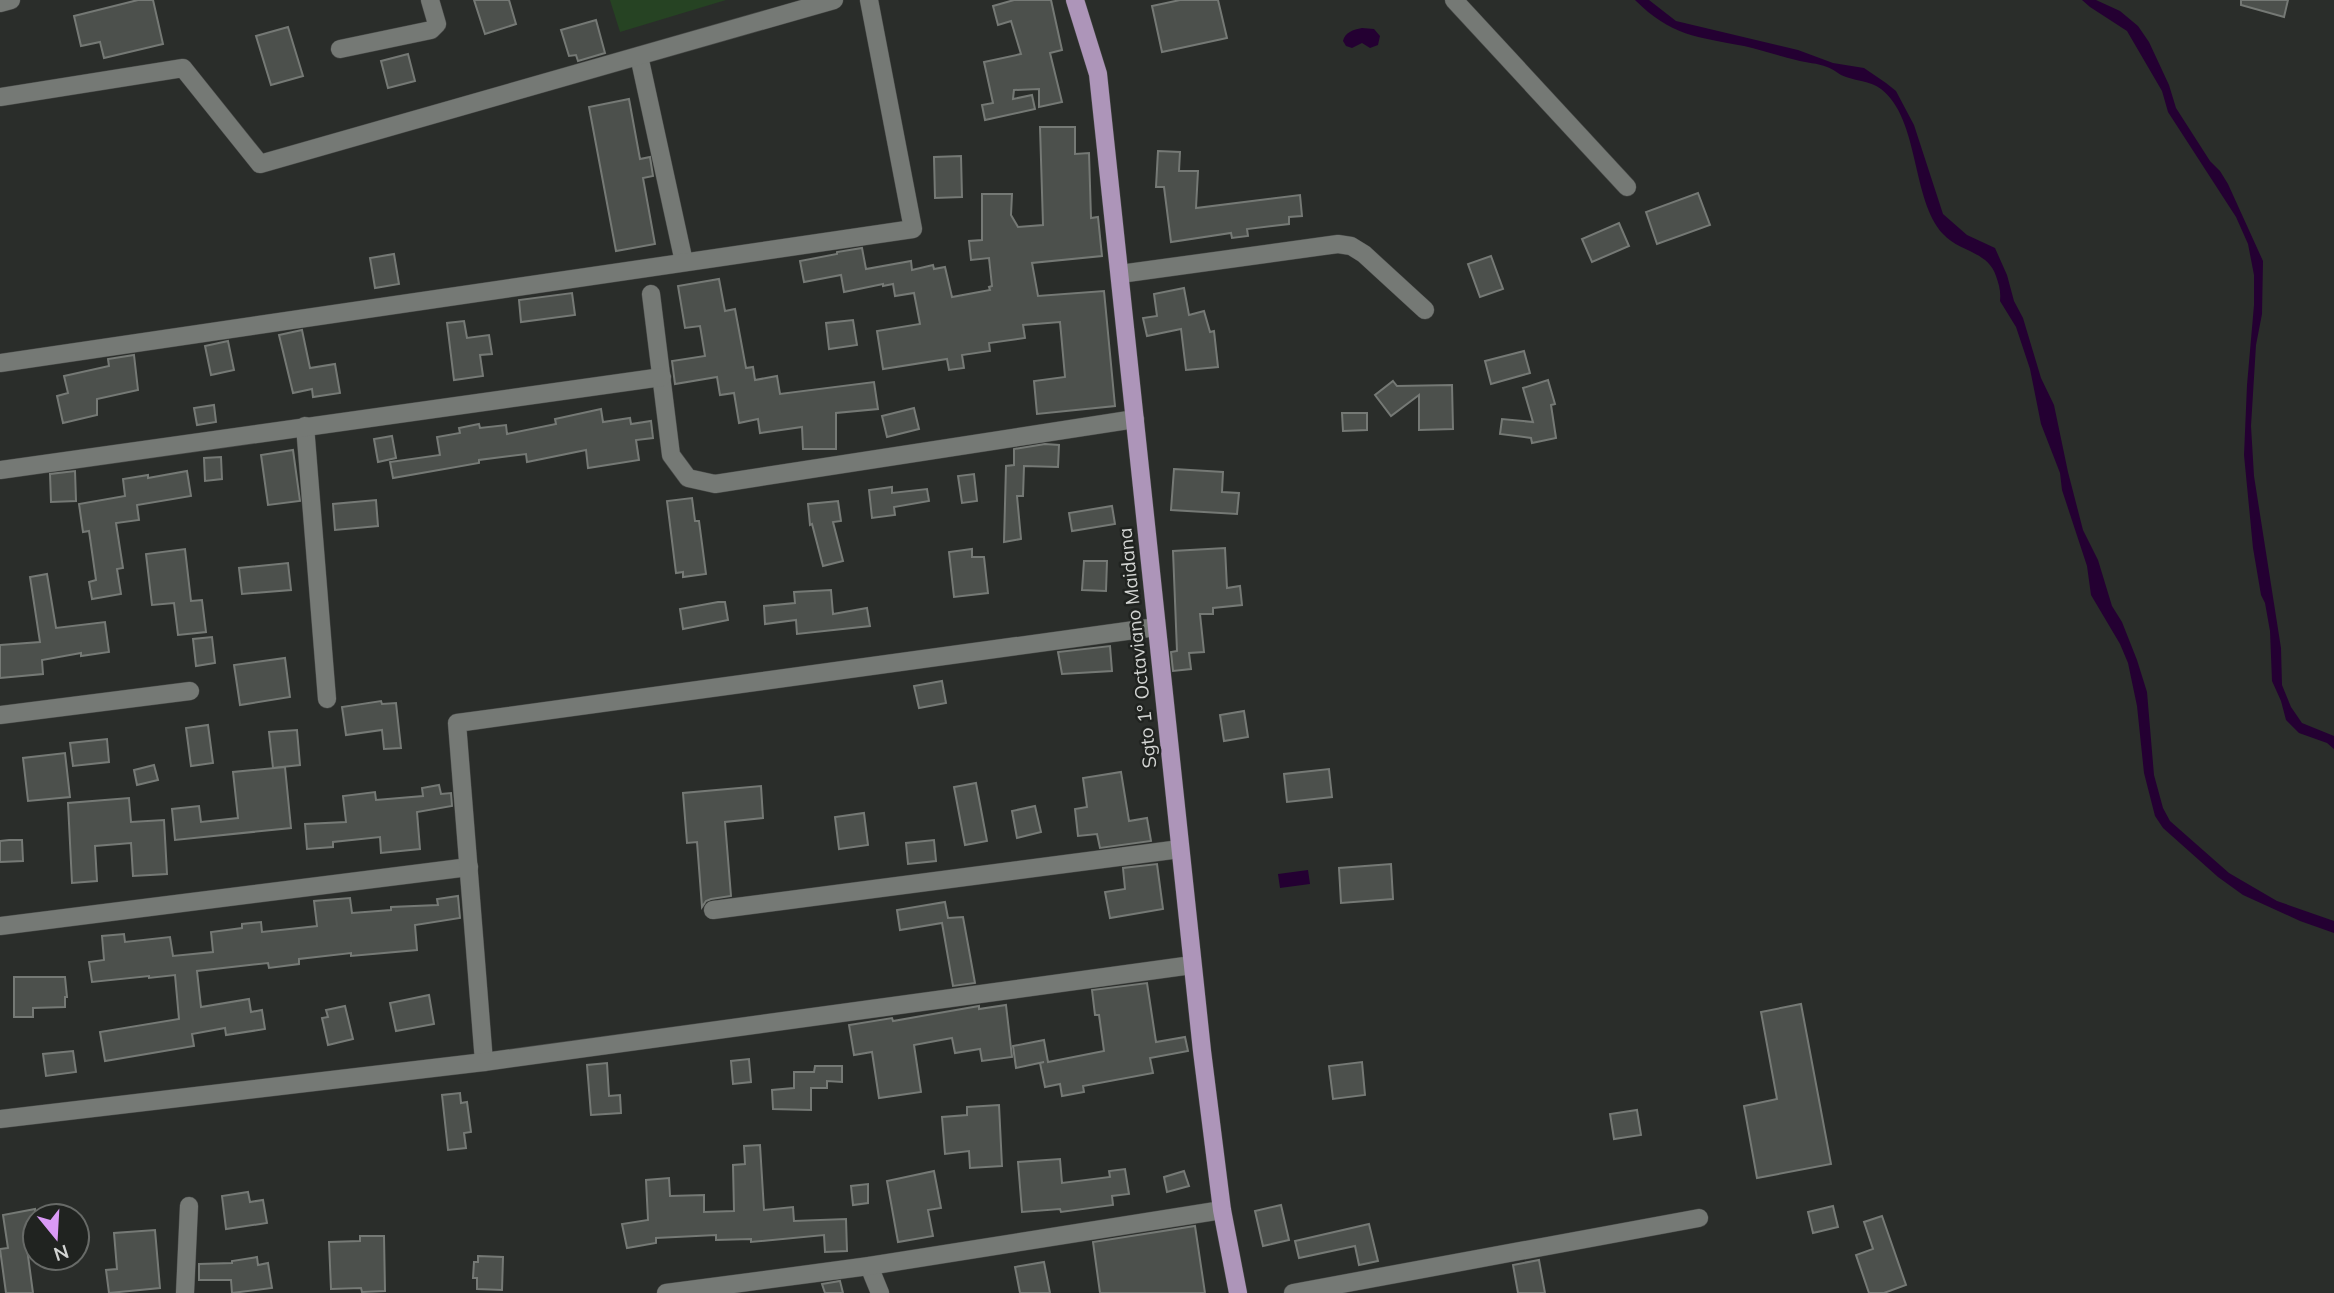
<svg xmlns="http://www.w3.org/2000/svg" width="2334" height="1293" font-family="Mulish,sans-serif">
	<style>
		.green { fill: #264323 }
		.water { fill: #240032 }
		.building { fill: #4c504c; stroke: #757975; stroke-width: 2 }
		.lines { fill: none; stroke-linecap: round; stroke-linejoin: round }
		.minor-casing { stroke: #484a48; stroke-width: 19 }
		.major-casing { stroke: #484a48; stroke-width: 19 }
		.minor { stroke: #757975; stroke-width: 18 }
		.major { stroke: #ad95b9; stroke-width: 18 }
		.labels { text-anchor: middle; stroke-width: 5; stroke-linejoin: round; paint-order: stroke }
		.street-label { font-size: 19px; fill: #d2d4d2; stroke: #202320 }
	</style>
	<rect width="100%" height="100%" fill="#2a2d2a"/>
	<!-- green -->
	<path class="green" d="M610,0h116l-106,32z"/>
	<!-- water -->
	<g class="water">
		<path d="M1635,0h14l27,21 122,29 35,13 31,5 22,15 10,8 18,34 29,89 24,21 28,13 12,27 7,26 9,17 18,60 13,27 14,67 15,58 15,30 14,46 10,16 15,38 10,32 7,83 9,33 7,13 59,52 48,28 57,20v12l-34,-12 -57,-26 -25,-18 -55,-49 -8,-12 -11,-43 -7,-67 -9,-43 -8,-19 -29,-49 -4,-29 -25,-76 -2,-17 -19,-49 -11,-55 -14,-42 -16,-26c1,-10 -1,-16 -4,-25 -8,-25 -37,-24 -53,-42 -32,-34 -23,-115 -62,-145 -11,-8 -24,-8 -35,-12 -7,-2 -12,-8 -19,-10 -9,-4 -21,-4 -31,-7 -17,-4 -34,-10 -52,-14 -47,-9 -73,-10 -109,-46z"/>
		<path d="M2082,0h14l24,11 18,15 11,16 20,43 7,23 34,53 10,10 8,13 35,77 -1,53 -6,31 -5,81 3,50 27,172 1,37 9,22 11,16 32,13v13l-7,-6 -28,-10 -13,-13 -5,-19 -9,-20 -2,-50 -5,-28 -4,-8 -8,-47 -9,-93 3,-70 7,-80v-30l-6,-31 -12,-27 -68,-105 -6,-21 -35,-60 -37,-24z"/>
		<path d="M1362,28l12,1 6,7 -2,9 -8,3 -8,-5 -10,5 -6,-2 -3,-5c2,-9 10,-11 19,-13z"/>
		<path d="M1308,870l2,14 -30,4 -2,-14z"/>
	</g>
	<!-- building -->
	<g class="building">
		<path d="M138,0h15l10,44 -59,14 -4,-16 -19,4 -7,-30z"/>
		<path d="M474,0h35l7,24 -31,10z"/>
		<path d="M1014,0h37l11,50 -12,3 12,49 -23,5v-18l-25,1 -1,9 19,-4 3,14 -50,11 -3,-15 11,-2 -9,-41 37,-8 -10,-33 -13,4 -5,-19z"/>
		<path d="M1180,0h38l9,38 -65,14 -10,-46z"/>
		<path d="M2241,0h47l-4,17 -43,-12z"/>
		<path d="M596,20l9,33 -27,8 -2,-6 -7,1 -8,-26z"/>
		<path d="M288,27l15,49 -32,9 -15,-49z"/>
		<path d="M408,54l7,27 -27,7 -7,-27z"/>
		<path d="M629,99l11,60 10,-2 3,19 -10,2 12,66 -39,7 -27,-144z"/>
		<path d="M1040,127h35v27l14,-1 2,65 7,-1 4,39 -70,7 6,33 66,-5 11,115 -78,8 -3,-33 31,-4 -5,-55 -37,3 2,13 -36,5 1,8 -28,4 2,13 -15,2 -2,-11 -64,10 -6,-38 43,-7 -6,-31 -19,3 -2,-12 -10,2v-2l-39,8 -3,-17 -37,7 -4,-21 37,-7v-2l25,-4 4,21 45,-8 1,9 21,-5 1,4 11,-2 7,30 38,-7 -1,-3 3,-1 -3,-28 -18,2 -2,-19 13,-1v-46h30l-1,21 7,12 25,-2z"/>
		<path d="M1158,151l22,1 -1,19h19l-2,37 104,-13 2,21 -13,1v7l-42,5 1,7 -16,2 -1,-5 -60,9 -7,-55h-8z"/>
		<path d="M961,156l1,41 -27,1 -1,-41z"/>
		<path d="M1698,193l12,32 -53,19 -11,-32z"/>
		<path d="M1619,223l10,23 -37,16 -10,-23z"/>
		<path d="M394,254l5,30 -24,4 -5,-30z"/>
		<path d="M1491,256l12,33 -23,8 -12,-33z"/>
		<path d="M719,279l6,32 10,-2 11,59 7,-1 2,13 22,-4 3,18 94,-12 4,27 -42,4v36h-33l-1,-22 -42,6 -2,-14 -19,4 -5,-30 -14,2 -3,-18 -42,7 -3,-23 33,-5 -5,-30 -15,2 -7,-42z"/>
		<path d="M1184,288l5,27 15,-4 6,21 4,-1 4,36 -32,3 -5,-41 -34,7 -4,-18 14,-2 -3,-22z"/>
		<path d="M572,293l3,22 -54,7 -2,-22z"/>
		<path d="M853,320l4,25 -28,4 -3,-26z"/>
		<path d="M464,321l3,17 22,-3 3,19 -12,1 3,21 -29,4 -7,-57z"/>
		<path d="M302,330l8,38 25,-4 5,29 -27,4 -1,-8 -19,4 -14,-58z"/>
		<path d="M228,341l6,29 -23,5 -6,-29z"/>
		<path d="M1524,351l6,22 -39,11 -6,-23z"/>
		<path d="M134,355l4,35 -41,9v16l-34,8 -6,-27 11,-3 -4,-17 45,-10 -1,-7z"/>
		<path d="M1548,380l7,24 -4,1 5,33 -24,5 -1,-5 -31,-4 2,-15 31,3 -10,-34z"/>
		<path d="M1393,381l4,5 55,-1 1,44 -34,1v-35l-28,21 -16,-21z"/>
		<path d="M214,405l2,17 -19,3 -3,-17z"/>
		<path d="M914,408l5,21 -32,8 -5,-21z"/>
		<path d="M601,409l2,13 27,-4 1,6 20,-3 2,17 -17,2 3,20 -51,8 -2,-18 -59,12 -1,-8 -47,6v3l-86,15 -3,-16 50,-7 -3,-18 23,-4 -1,-5 20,-4 1,4 26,-3 1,9 49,-10 -1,-5z"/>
		<path d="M1342,413h25v17l-24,1z"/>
		<path d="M392,436l4,22 -18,4 -4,-23z"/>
		<path d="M1045,444l14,1 -1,22 -34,-1 -1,30h-6l4,43 -17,3 2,-76 8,-1v-16z"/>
		<path d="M293,450l7,51 -32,4 -7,-50z"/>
		<path d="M221,457l1,22 -17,2 -1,-23z"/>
		<path d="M1174,469l49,3 -1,20 17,1 -2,21 -66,-4z"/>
		<path d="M75,471l1,30 -25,1 -1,-28z"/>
		<path d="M187,471l4,25 -54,9 2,15 -23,3 7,45 -6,1 4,25 -29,5 -3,-17 7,-2 -7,-49 -6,1 -4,-28 46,-8 -2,-17 25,-4v3z"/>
		<path d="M974,474l3,27 -15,2 -4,-27z"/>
		<path d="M892,487v6l35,-4 2,12 -35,6 1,8 -23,3 -3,-28z"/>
		<path d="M692,498l3,23h4l7,53 -23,3v-5l-7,1 -9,-72z"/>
		<path d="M376,500l2,26 -43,4 -2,-26z"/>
		<path d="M838,501l3,20 -8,1 10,39 -20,5 -11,-42 -2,1 -2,-21z"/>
		<path d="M1112,506l3,18 -43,7 -3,-18z"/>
		<path d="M1225,548l2,40 13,-2 2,19 -29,3v6h-13l4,38 -15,1 2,16 -18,2 -2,-19 6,-1 -4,-100z"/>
		<path d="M185,549l6,52 11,-1 4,32 -28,3 -4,-32 -22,2 -6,-51z"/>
		<path d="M972,549v8h12l4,36 -34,4 -5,-45z"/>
		<path d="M1084,561h23l-1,30 -24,-1z"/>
		<path d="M288,563l3,27 -49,4 -3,-26z"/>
		<path d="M47,574l9,54 49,-6 4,30 -28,4v-3l-39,7 1,14 -43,4v-33l40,-3 -10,-65z"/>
		<path d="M831,590l2,24 34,-6 3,18 -73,8 -1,-14 -31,4 -1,-18 31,-3 -1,-11z"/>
		<path d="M718,602h7l3,18 -45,9 -3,-20z"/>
		<path d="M212,637l3,26 -19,3 -3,-27z"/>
		<path d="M1110,646l2,25 -50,3 -4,-22z"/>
		<path d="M285,658l5,39 -50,8 -6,-40z"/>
		<path d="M942,681l4,22 -27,5 -5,-22z"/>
		<path d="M381,701l1,3 14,-1 5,45 -17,1 -2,-19 -36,5 -4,-28z"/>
		<path d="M1244,711l4,26 -24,4 -4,-26z"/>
		<path d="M208,725l5,38 -22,3 -5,-38z"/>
		<path d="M297,730l3,35 -27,3 -4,-36z"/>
		<path d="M107,739l2,23 -36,4 -3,-23z"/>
		<path d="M65,753l5,44 -42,4 -5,-43z"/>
		<path d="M154,765l4,15 -21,5 -3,-15z"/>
		<path d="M285,767l6,61 -116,12 -3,-31 27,-3 2,16 37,-4 -5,-46z"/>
		<path d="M1329,769l3,28 -45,5 -3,-28z"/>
		<path d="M1121,772l8,49 18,-3 4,23 -51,7 -3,-14 -19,2 -3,-27 12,-2 -4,-29z"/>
		<path d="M976,783l11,58 -22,4 -11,-58z"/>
		<path d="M439,785l2,9 10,-1 1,13 -35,6 3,37 -39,4 -1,-16 -47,5v5l-26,2 -2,-25 41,-2 -3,-26 32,-4 1,8 47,-4 -1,-8z"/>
		<path d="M761,786l2,32 -38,4 6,74 -20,3 -5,2 -4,6 -5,-65 -10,1 -4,-50z"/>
		<path d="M129,798l2,24 33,-2 3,54 -34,2 -2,-33 -36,3 2,35 -25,2 -4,-80z"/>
		<path d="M1035,806l6,26 -24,6 -5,-27z"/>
		<path d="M864,813l4,32 -29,4 -4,-32z"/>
		<path d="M9,840h13l1,21 -23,1v-21z"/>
		<path d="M934,840l2,21 -28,3 -2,-21z"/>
		<path d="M1157,864l6,45 -53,9 -5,-26 20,-3 -2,-21z"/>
		<path d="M1391,864l2,35 -52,4 -2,-35z"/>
		<path d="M458,896l2,22 -45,7 2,25 -66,6v-3l-52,6v5l-30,4 -1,-5 -71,8 4,36 48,-8 2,13 11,-2 3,19 -39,6 -1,-7 -33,6 2,12 -89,15 -5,-29 79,-13 -4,-44 -26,3v-2l-57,6 -3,-20 15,-2 -2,-24 22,-2 1,8 45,-5 3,19 40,-4 -2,-20 31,-4v-4l19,-2 1,10 55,-6 -3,-25 36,-3 2,15 39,-3v-3l47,-2 -1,-6z"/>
		<path d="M945,902l3,16 15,-1 12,66 -22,3 -11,-63 -42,7 -3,-20z"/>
		<path d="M14,977h51l2,20h-2v10l-32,1v9h-19z"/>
		<path d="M1147,983l9,59 29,-5 3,14 -38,7 3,15 -70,13 1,6 -22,4 -2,-12 -15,3 -5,-24 4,-1 -28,6 -3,-22 31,-6 4,22 56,-11 -5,-36h-4l-3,-25z"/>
		<path d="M429,995l5,29 -38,7 -6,-28z"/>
		<path d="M1801,1004l30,160 -74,14 -13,-72 33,-7 -16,-87z"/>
		<path d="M1006,1005l6,52 -30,4 -2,-12 -25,4 -3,-15 -38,7 7,47 -42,6 -7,-46 -18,3 -5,-30 43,-7 1,3 86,-15v3z"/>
		<path d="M345,1006l8,33 -25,6 -6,-27 6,-1 -2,-7z"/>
		<path d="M73,1051l3,21 -30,4 -3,-22z"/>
		<path d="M749,1059l2,23 -18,2 -2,-23z"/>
		<path d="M1362,1062l3,33 -32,4 -4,-33z"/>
		<path d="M607,1063l2,33 11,-1 1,18 -30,2 -4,-50z"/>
		<path d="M815,1066h27v16l-15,-1v7h-16v22l-38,-1 -1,-19 22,-2v-16h20z"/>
		<path d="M460,1093l1,10 6,-1 4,30 -7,1 2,15 -18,2 -6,-55z"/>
		<path d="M999,1105l3,61 -32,2 -1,-17 -24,3 -3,-37 25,-2v-8z"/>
		<path d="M1637,1110l4,25 -27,4 -4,-25z"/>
		<path d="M760,1145l4,65 29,-3 1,14 52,-2 1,32 -22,1 -1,-17 -73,7v-3l-35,1v-5l-60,3v5l-29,5 -5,-24 26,-4 -2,-40 23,-2 1,18 34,-1v17l30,-1 -1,-46 12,-1 -1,-18z"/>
		<path d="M1060,1159l2,24 48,-6 -1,-6 16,-2 4,25 -17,2 1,9 -52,7 -1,-3 -38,3 -4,-50z"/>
		<path d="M934,1171l7,37 -13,2 5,26 -35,6 -11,-61z"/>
		<path d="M1184,1171l5,15 -22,6 -3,-15z"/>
		<path d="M868,1184v19l-15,2 -2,-19z"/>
		<path d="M248,1192l2,10 13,-2 4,23 -41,6 -4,-33z"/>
		<path d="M1281,1205l8,35 -26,6 -8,-35z"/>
		<path d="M1833,1206l5,21 -25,6 -5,-21z"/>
		<path d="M35,1209v31l-9,1 7,52h-27l-6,-44 8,-1 -5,-33z"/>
		<path d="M1882,1216l24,69 -22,8h-15l-13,-38 17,-6 -9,-27z"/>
		<path d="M1369,1224l9,37 -19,4 -4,-19 -56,12 -4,-17z"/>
		<path d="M1195,1226l10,67h-105l-7,-51z"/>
		<path d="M155,1230l5,58 -51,5 -3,-23 11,-1 -3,-36z"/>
		<path d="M360,1236h24l1,55 -23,1 -1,-4 -30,1 -2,-47 31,-1z"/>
		<path d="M478,1256l25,1 -1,33 -25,-1v-11h-4l1,-16h4z"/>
		<path d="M257,1257l1,8 10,-2 4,25 -40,5 -1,-13h-32v-16l33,-1v-2z"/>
		<path d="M1539,1260l6,33h-27l-5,-28z"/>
		<path d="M1044,1262l6,31h-30l-5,-26z"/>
		<path d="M840,1281l3,12h-18l-3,-9z"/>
	</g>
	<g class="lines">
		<!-- minor casing -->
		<g class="minor-casing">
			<g id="minor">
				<path d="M1454,0l173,187"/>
				<path d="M0,3l11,-3"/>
				<path d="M340,49l91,-19 6,-6 -7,-24"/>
				<path d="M639,56l45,206"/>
				<path d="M0,97l183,-29 77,96 574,-164"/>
				<path d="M1120,274l218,-30 13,2 13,8 61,56"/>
				<path d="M651,294l20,161 17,23 27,6 420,-65"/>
				<path d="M0,363l913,-134 -44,-229"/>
				<path d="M305,426l22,273"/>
				<path d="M0,470l662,-93"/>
				<path d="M0,715l190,-24"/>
				<path d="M713,910l467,-61"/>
				<path d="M0,926l469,-59"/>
				<path d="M484,1062l-27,-339 699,-96"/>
				<path d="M0,1119l484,-57 708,-97"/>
				<path d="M869,1266l11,27"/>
				<path d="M185,1293l4,-87"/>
				<path d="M666,1293l203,-27 353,-56"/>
				<path d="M1293,1293l406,-75"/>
			</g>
		</g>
		<!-- major casing -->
		<g class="major-casing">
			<path id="major" d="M1075,0l23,74 104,977 20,159 16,83"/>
		</g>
		<!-- minor -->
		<use href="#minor" class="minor"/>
		<!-- major -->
		<use href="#major" class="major"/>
	</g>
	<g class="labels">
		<!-- street labels -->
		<g class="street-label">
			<text transform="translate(1137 648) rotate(-96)" y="7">Sgto 1° Octaviano Maidana</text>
		</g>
	</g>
	<!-- north arrow -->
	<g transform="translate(56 1237) rotate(162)"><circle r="33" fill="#202320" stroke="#676a67" stroke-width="2"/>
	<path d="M0-5L12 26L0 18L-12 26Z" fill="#da9af6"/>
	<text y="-10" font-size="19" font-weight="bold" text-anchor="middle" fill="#d2d4d2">N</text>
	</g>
</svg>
